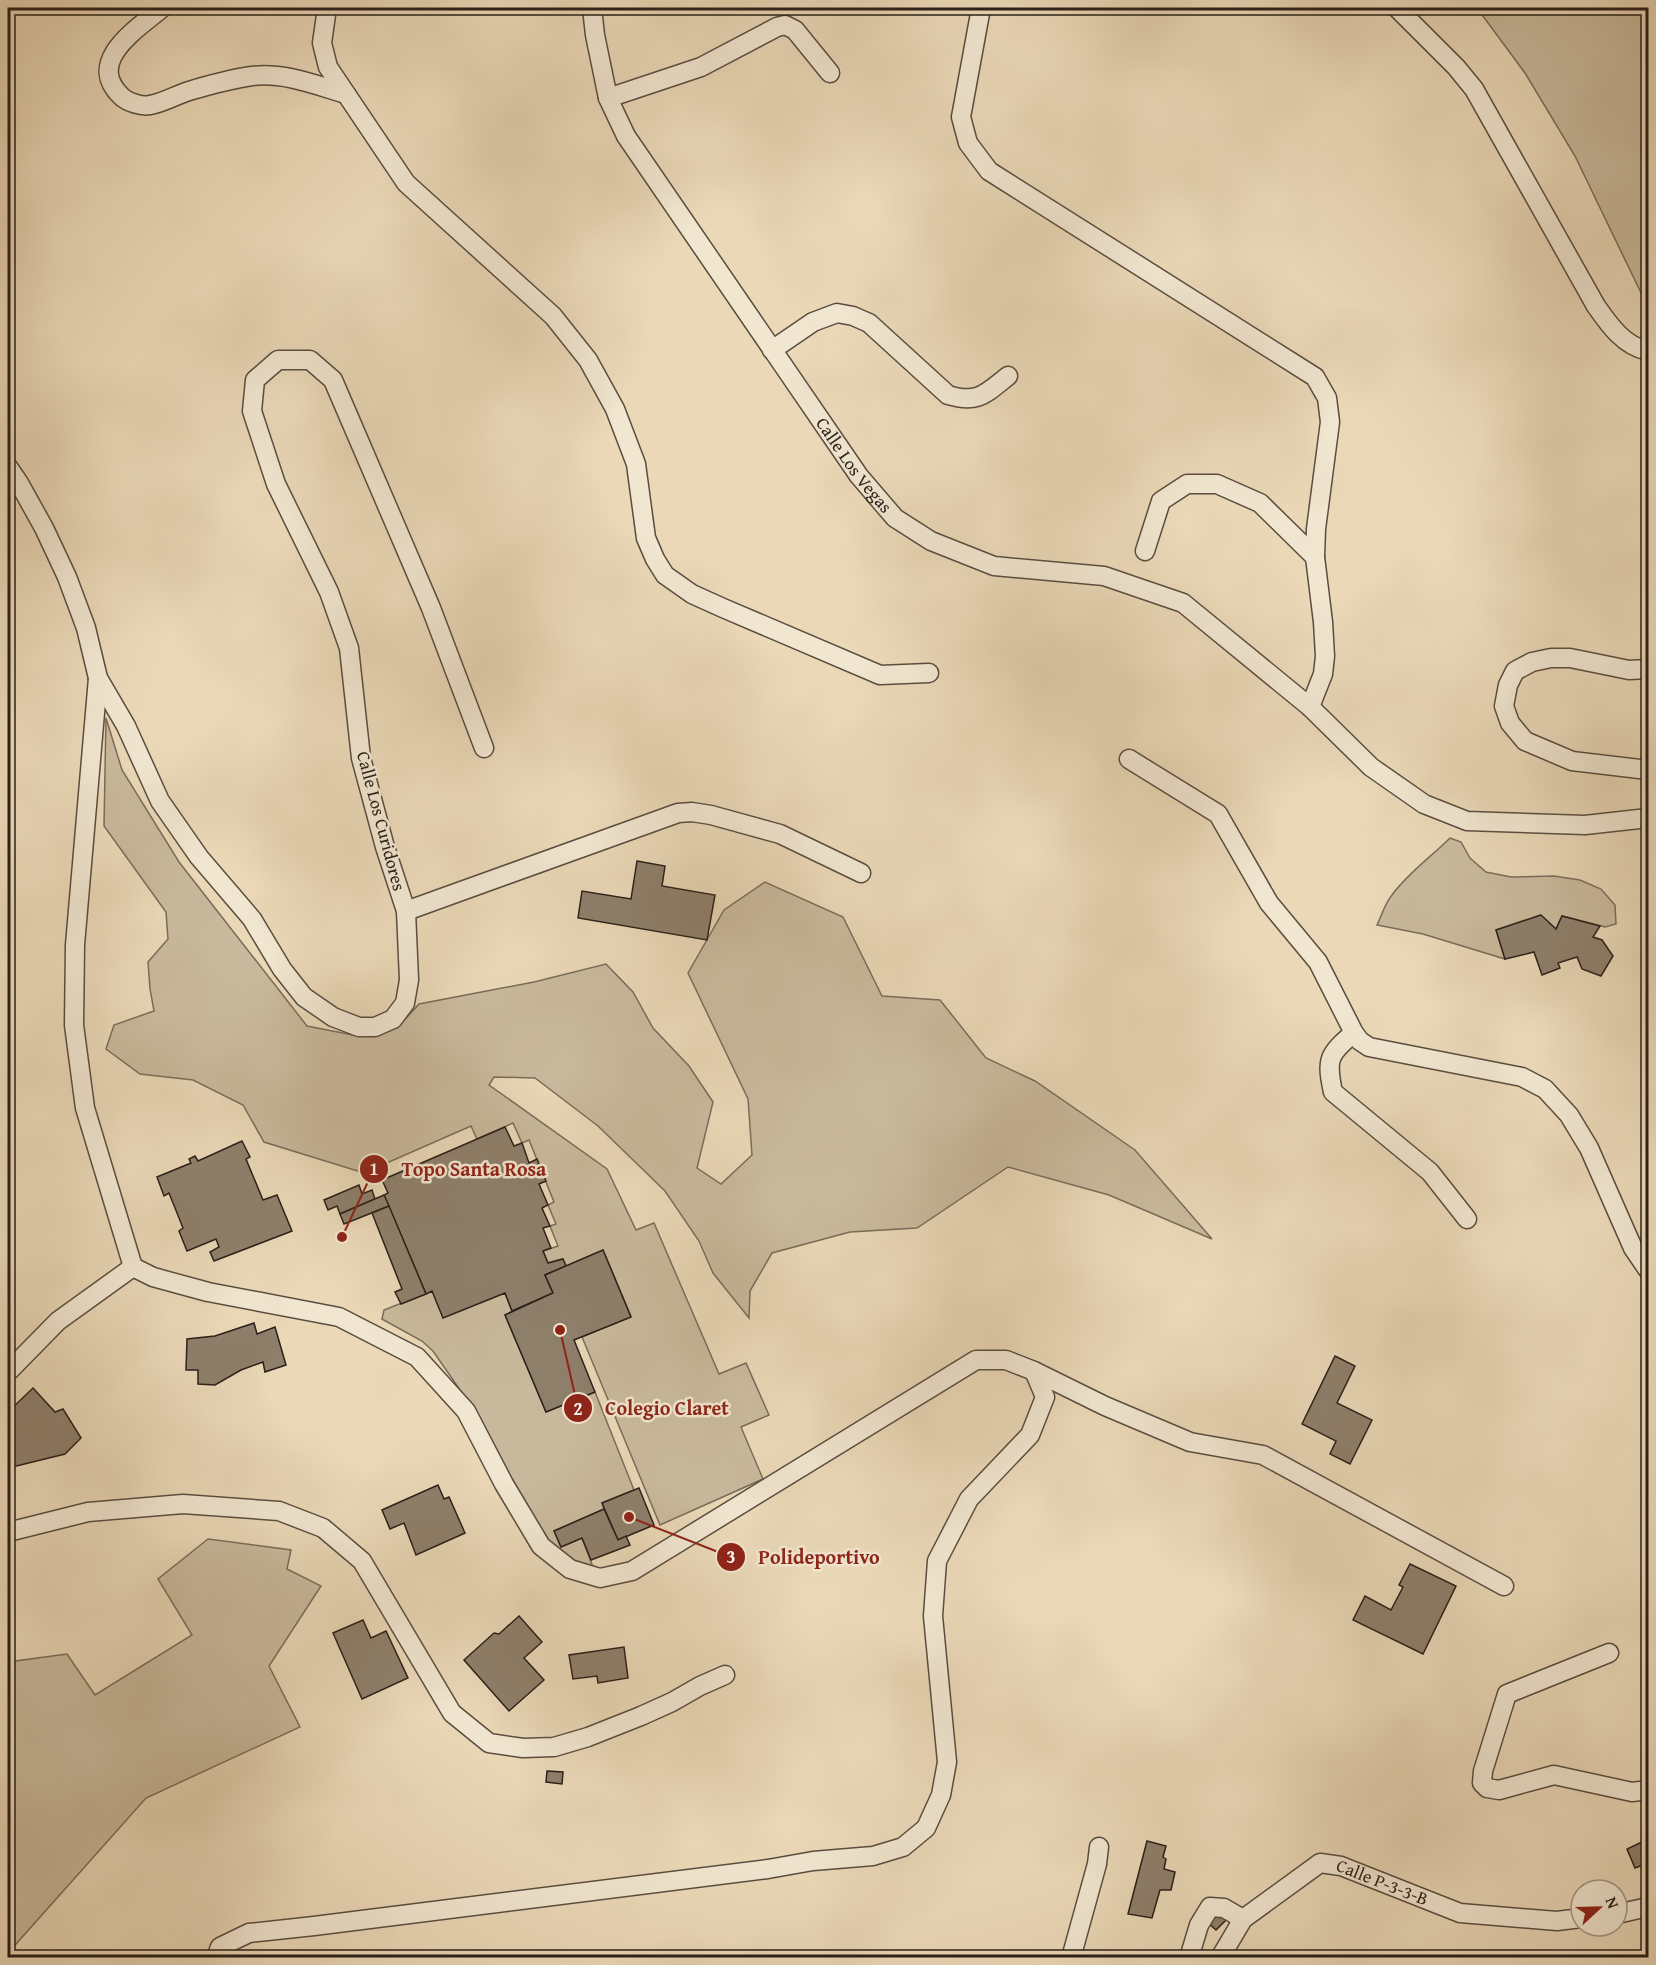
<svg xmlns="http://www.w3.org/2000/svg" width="1656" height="1965" font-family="'Gentium Book Plus',serif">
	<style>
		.green { fill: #c9b99c; stroke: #7a6c5a; stroke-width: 1.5 }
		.building { fill: #8e7f6b; stroke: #2a1f19; stroke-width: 1.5 }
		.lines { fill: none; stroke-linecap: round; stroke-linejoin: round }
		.minor-casing { stroke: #5a4d40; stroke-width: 21 }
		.minor { stroke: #f1e6d0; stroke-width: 18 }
		.labels { text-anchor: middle; stroke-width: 5; stroke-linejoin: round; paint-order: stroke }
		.street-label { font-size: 18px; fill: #2a1f19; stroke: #f1e6d0 }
		.leader { fill: none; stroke: #8f2418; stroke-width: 2 }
		.callout-dot { fill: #8f2418; stroke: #f1e6d0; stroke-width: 2 }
		.mark-label { font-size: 18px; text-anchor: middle; font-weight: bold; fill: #fff }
		.callout-label { font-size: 20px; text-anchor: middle; font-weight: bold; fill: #8f2418; stroke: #f1e6d0; stroke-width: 5; stroke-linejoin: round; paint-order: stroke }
	</style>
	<rect width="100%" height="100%" fill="#ead8b7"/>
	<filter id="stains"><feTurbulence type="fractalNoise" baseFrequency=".00333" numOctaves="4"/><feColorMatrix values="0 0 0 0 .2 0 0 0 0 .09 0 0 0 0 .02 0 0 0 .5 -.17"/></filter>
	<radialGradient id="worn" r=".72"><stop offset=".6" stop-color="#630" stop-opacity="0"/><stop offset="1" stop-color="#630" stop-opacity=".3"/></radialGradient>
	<!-- green -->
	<g class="green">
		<path d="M1477,8h171v297l-5,-8 -68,-141 -50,-83z"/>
		<path d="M106,718l16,52 57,92 128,164 51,10 39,-8 22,-24 115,-22 72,-18 27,28 20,36 36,38 24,36 -16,66 24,16 31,-29 -4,-56 -60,-126 36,-63 41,-28 78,35 39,79 58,4 46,58 49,23 100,69 77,89 -103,-44 -101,-28 -91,61 -67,4 -78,21 -22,38 -1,27 -36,-45 -14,-32 -34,-50 -67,-65 -63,-48 -41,-1 -5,8 118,84 29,61 18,-7 65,151 27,-11 23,52 -28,12 22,52 -103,46 -78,-188 49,-21 -28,-66 -37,16 -4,-7 -14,4 -5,-12 15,-5 -8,-20 6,-2 -8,-19 6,-3 -25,-62 -7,3 -9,-20 -36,16 -6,-13 -107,47 -100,-31 -21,-37 -50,-25 -53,-6 -34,-25 8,-24 40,-14 -4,-22 -2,-27 20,-23 -2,-27 -62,-86z"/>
		<path d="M1450,838l11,4 9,16 16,14 25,5 43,-1 26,4 21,9 14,16 1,19 -11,3 -43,-11 -6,13 -16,-14 -44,15 9,29 -82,-25 -46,-9c5,-10 8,-22 15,-30 16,-22 39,-38 58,-57z"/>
		<path d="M432,1291l73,2 7,18 -7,4 41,97 49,-20 39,98 -32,13 2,6 -50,22 7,16 21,-9 11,29 -39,-9 -87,-158 -34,-49 -11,-10 -40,-22 2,-9z"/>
		<path d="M208,1539l83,11 -4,19 34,17 -52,80 31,61 -154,71 -138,155v-291l59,-8 28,41 97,-60 -34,-56z"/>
	</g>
	<!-- building -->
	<g class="building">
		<path d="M637,861l28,5 -3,20 53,9 -8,45 -129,-22 4,-27 49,8z"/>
		<path d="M1541,915l15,14 6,-13 38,10 -7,11 9,3 11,16 -12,20 -19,-7 -5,-12 -19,6 2,5 -18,7 -8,-23 -29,7 -9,-29z"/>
		<path d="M505,1127l9,19 8,-3 7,20 8,-4 9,22 -7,3 9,21 -6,3 8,18 -7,2 8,20 -8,3 5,12 15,-4 3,7 -21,9 8,18 -41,18 -7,-18 -62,25 -11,-27 -6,3 -42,-99 4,-2 -6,-13z"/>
		<path d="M242,1141l8,16 -4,2 17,41 14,-5 15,36 -78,30 -4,-9 9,-5 -3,-8 -29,12 -8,-20 4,-3 -14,-35 -5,3 -7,-19 34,-14 -2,-4 6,-3 3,5z"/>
		<path d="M359,1185l3,9 10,-4 3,9 -35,15 -3,-8 -9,4 -4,-10z"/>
		<path d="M384,1195l5,11 -45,18 -4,-10z"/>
		<path d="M389,1206l37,88 -25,10 -6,-12 7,-3 -30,-76z"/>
		<path d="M603,1250l28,67 -57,23 21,52 -49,20 -41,-97 48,-22 -8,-18z"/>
		<path d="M254,1323l3,11 18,-7 11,38 -21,7 -2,-10 -22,8 -26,15 -17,-1v-14h-12l1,-31 28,-3z"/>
		<path d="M1335,1356l20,10 -18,37 35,17 -22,44 -20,-10 6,-13 -34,-17z"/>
		<path d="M33,1388l22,24 8,-3 18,29 -16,16 -57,14v-56z"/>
		<path d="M438,1485l6,14 5,-2 16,36 -49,22 -12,-32 -14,6 -8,-19z"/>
		<path d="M639,1488l15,37 -36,15 -16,-37z"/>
		<path d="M604,1509l14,31 8,-4 4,9 -39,15 -9,-22 -21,9 -7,-16z"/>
		<path d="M1410,1564l46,22 -33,68 -70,-34 12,-24 26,14 12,-23 -4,-2z"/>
		<path d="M519,1616l23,26 -18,16 20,22 -35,31 -45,-51 30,-27 5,1z"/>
		<path d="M363,1620l8,18 15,-7 22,47 -46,21 -29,-66z"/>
		<path d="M624,1647l4,31 -30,5 -1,-7 -24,3 -4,-24z"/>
		<path d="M547,1771l16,1 -1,12 -16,-2z"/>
		<path d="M1648,1839v24l-13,5 -8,-19z"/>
		<path d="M1147,1841l19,5 -3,11 3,2 -2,10 11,3 -4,18h-11l-8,28 -24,-4z"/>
		<path d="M1216,1911l10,9 -10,10 -10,-9z"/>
	</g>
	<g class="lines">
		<!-- minor casing -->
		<g class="minor-casing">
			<g id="minor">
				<path d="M162,8c-25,21 -77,53 -41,88 6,6 21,11 29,9 13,-2 26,-10 39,-14 20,-6 42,-12 63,-15 32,-4 64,9 94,18"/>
				<path d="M327,8l-5,35 6,24 78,116 147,133 35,44 27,49 21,55 10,74 9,21 10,16 27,19 31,14 157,67 49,-2"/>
				<path id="s1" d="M592,8l3,27 13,63 18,38 233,340 36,42 36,23 63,25 110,10 79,27 127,104 61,60 53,37 43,17 118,4 63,-7"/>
				<path d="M981,8l-20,109 7,26 21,28 326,206 12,21 3,24 -14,107 -1,28 8,65 2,34 -2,18 -13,33"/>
				<path d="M1397,8l59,59 18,22 122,217c14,20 28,40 52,45"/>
				<path d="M608,98l93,-31 76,-40 8,-2 10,5 35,43"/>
				<path d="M772,350l41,-28 24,-9 16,3 16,7 79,72c30,9 37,-1 60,-19"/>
				<path d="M8,467l11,16 25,45 23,49 19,51 12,50 28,48 34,75 39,56 53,62 30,50 22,28 29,20 26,10h16l18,-8 12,-16 4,-23 -3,-69 -21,-64 -24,-89 -12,-110 -20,-56 -53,-108 -24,-73 3,-31 23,-20h32l23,20 98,228 53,140"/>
				<path d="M1145,551l16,-50 26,-17h30l43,19 55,54"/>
				<path d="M1648,669l-19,1 -59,-12h-19l-19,4 -17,9 -7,14 -4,21 6,17 15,18 47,20 76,9"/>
				<path d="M98,678l-23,267 -1,80 11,83 48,159 20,10 55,15 131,25 78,40 49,54 38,73 37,62 29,23 30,9 32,-7 344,-211h30l28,11 71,35 85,36 73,13 241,131"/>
				<path d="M1129,759l89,55 51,89 49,59 36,71 6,8 9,6 153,30 23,12 24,26 20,33 44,100 15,22"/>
				<path d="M406,911l272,-98 14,-1 19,3 69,19 81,39"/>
				<path d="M1354,1033c-26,21 -28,27 -21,59l97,80 37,47"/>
				<path d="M8,1372l50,-51 75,-54"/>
				<path d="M8,1532l80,-20 95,-8 96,7 44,17 39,33 90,152 37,30 34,5 31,-1 34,-10 53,-21 31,-14 28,-16 25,-11"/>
				<path d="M1609,1653l-102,41 -24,77 -1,12 5,5 12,2 55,-15 78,17 16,-2"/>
				<path d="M1617,1914l31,-7"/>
				<path d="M216,1958l4,-11 29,-14 65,-7 454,-57 45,-8 60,-5 30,-9 23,-19 15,-33 6,-33 -14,-146 4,-55 32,-62 61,-64 15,-38 -11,-26"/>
				<path d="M1071,1958l26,-94 2,-17"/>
				<path d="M1189,1958l10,-33 11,-18 14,1 19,11"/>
				<path id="s2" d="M1220,1958l23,-39 77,-56 21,3 119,47 97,8 24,-3"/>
			</g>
		</g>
		<!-- minor -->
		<use href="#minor" class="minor"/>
	</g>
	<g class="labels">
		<!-- street labels -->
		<g class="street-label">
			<text dy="6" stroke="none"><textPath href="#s1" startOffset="534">Calle Los Vegas</textPath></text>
			<text transform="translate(381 821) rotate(75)" y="6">Calle Los Curidores</text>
			<text dy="6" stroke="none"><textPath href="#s2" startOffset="206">Calle P-3-3-B</textPath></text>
		</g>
	</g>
	<!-- callouts -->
	<path class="leader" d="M342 1237L374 1169M560 1330L578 1408M629 1517L731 1557"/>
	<g class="callout-dot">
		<circle cx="342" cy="1237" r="6"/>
		<circle cx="560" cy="1330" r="6"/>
		<circle cx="629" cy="1517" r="6"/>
		<circle cx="374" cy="1169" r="15"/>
		<circle cx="578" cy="1408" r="15"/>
		<circle cx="731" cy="1557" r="15"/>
	</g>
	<g class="mark-label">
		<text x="374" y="1175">1</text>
		<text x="578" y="1415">2</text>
		<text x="731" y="1563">3</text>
	</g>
	<g class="callout-label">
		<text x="474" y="1176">Topo Santa Rosa</text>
		<text x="667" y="1415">Colegio Claret</text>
		<text x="819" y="1564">Polideportivo</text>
	</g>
	<!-- margin -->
	<rect width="1656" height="1965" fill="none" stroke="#ead8b7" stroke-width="30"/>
	<rect x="9" y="9" width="1638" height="1947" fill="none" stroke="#2a1f19" stroke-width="3"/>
	<rect x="15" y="15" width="1626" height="1935" fill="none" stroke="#2a1f19" stroke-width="1.5"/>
	<!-- north arrow -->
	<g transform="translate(1599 1908) rotate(68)"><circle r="28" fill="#f1e6d0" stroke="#a19687" stroke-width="1.5"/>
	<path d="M0-4.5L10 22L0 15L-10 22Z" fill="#8f2418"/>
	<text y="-9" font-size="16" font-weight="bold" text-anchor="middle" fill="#2a1f19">N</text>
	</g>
	<rect width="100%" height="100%" filter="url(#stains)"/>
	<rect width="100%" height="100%" fill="url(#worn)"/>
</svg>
